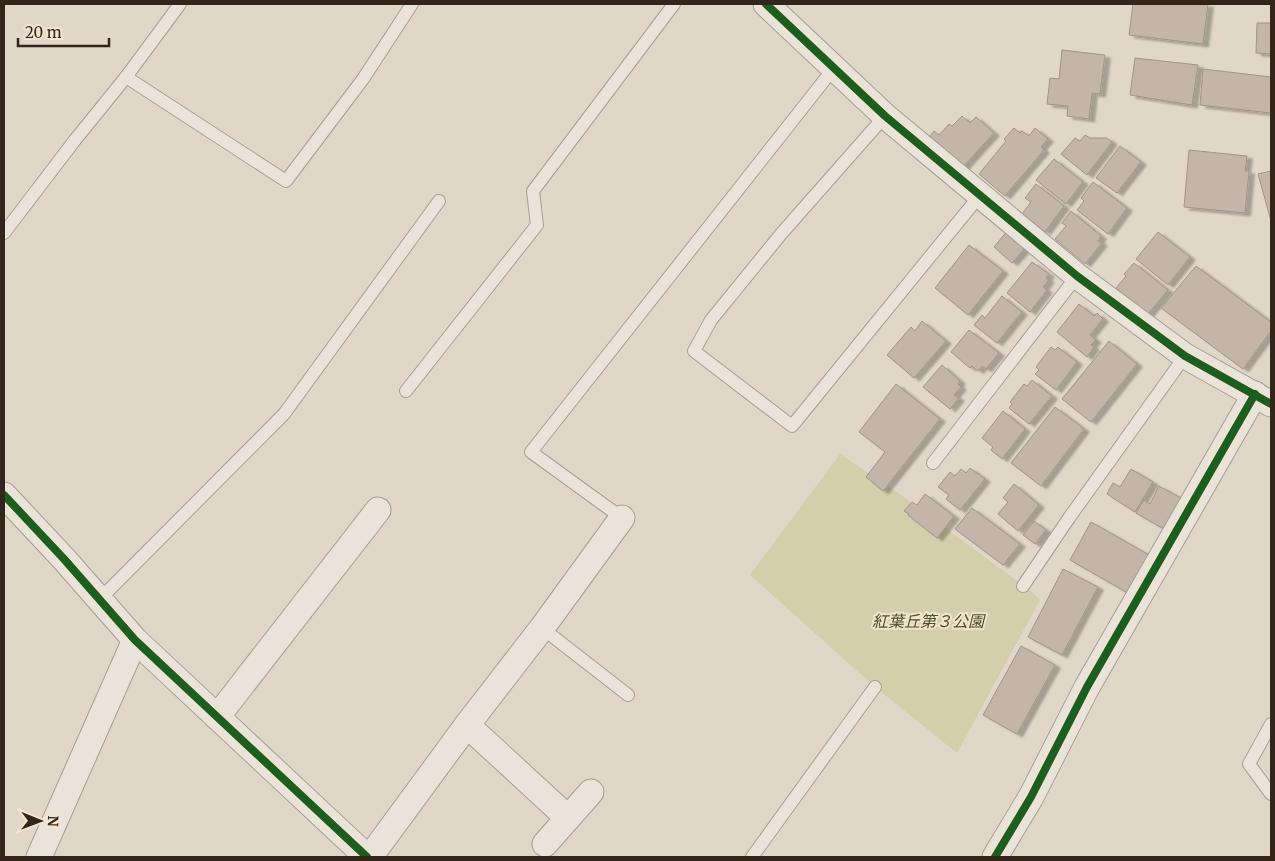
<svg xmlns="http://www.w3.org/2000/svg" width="1275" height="861" font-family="Merriweather,'Noto Sans JP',serif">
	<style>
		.green { fill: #d3cfab }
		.building { fill: #c4b5aa; stroke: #a19389; filter: url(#shadow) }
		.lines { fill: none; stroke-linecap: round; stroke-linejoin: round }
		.service-casing { stroke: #a69c93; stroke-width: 14 }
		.minor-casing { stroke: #a69c93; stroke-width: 27 }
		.service { stroke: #eae3da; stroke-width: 12 }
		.minor { stroke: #eae3da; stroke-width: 25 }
		.cycleway-casing { stroke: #f3e4ce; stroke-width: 11 }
		.cycleway { stroke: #1b5e20; stroke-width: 8 }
		.labels { text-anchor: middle; stroke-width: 4; stroke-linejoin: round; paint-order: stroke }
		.park-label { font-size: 16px; font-style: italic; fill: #484e23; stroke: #f3e4ce }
	</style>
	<defs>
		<filter id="shadow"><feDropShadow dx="5.5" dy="3" stdDeviation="1" flood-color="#0004"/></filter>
	</defs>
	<rect width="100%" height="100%" fill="#e1d7c9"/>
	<!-- green -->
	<path class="green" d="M840,454l61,41 130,96 9,9 -83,153 -82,-66 -125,-112z"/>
	<!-- building -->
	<g class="building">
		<path d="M1133,4h75l-5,40 -74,-9z"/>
		<path d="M1257,23h14v31l-15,-1z"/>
		<path d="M1062,50l43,5 -5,39 -8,-1 -3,26 -22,-3 1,-10 -21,-2 3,-26 9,1z"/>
		<path d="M1135,58l63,7 -6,40 -62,-10z"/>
		<path d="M1203,69l68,8v36l-71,-8z"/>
		<path d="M962,116l8,7 6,-6 18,16 -31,34 -33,-31 4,-5 5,4 10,-11 3,2z"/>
		<path d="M1014,128l6,5 2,-2 7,5 6,-8 13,11 -7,8 3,3 -39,46 -26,-22 27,-33 -2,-2z"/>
		<path d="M1085,135l5,3h17l5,4 -25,33 -26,-21 14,-16 5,3z"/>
		<path d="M1120,146l21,16 -24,31 -21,-15z"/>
		<path d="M1189,150l58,6 -2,15h4l-4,42 -61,-6z"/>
		<path d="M1054,159l29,23 -17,22 -30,-24z"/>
		<path d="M1271,171v50l-13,-47z"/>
		<path d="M1093,182l34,26 -19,26 -31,-24 7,-9 -3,-3z"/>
		<path d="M1036,184l28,22 -19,26 -23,-18 9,-12 -6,-4z"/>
		<path d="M1071,211l30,25 -3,5 4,2 -17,21 -30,-25 11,-13 -4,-3z"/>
		<path d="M1008,230l19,16 -15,17 -18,-16z"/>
		<path d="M1158,232l32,25 -22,28 -32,-26z"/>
		<path d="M969,245l34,26 -35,44 -33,-27z"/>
		<path d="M1032,262l17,12 -3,4 3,2 -6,7 4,3 -17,22 -23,-19z"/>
		<path d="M1134,263l34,27 -20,24 -32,-26 10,-12 -2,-2z"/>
		<path d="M1196,266l75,56v9l-28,38 -82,-61z"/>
		<path d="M1002,296l20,16 -25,31 -23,-18 8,-10 3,3z"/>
		<path d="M1079,304l15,12 3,-3 6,6 -13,16 6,5 -5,5 3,2 -7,10 -30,-25z"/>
		<path d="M922,321l24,20 -32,37 -27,-23 24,-28 4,4z"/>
		<path d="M969,330l30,23 -13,16 -4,-3 -4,5 -6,-5 -2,2 -19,-16z"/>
		<path d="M1109,341l28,23 -46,58 -29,-23z"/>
		<path d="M1051,347l4,3 3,-3 19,15 -21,28 -21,-16 4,-4 -3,-3z"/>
		<path d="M942,365l18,16 -2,3 3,3 -7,8 5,3 -9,11 -27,-22z"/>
		<path d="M1032,380l20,16 -23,28 -20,-16 3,-4 -2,-2 14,-18 3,2z"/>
		<path d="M896,384l44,35 -57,72 -17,-14 19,-25 -26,-20z"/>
		<path d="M1055,407l29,22 -43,57 -30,-23z"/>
		<path d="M1003,411l22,18 -23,30 -11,-9 2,-3 -11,-9z"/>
		<path d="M970,468l15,11 -25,31 -14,-11 3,-4 -11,-8 12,-15 5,4 6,-7 5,4z"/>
		<path d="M1131,469l22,13 -18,30 -28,-18 6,-11 7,4z"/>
		<path d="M1014,484l25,21 -21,26 -20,-17 10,-12 -5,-4z"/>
		<path d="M1159,486l22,12 -17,31 -28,-16 8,-13 6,4z"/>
		<path d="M925,494l29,22 -17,22 -29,-23 1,-1 -5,-3 8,-9 5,3z"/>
		<path d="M972,508l48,36 -17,21 -48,-36z"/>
		<path d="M1034,521l12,9 -11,14 -12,-9z"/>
		<path d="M1091,522l58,33 -21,38 -58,-33z"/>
		<path d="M1063,569l35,18 -36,68 -34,-18z"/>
		<path d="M1021,646l34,19 -38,69 -34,-19z"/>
	</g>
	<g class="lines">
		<!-- service casing -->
		<g class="service-casing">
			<g id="service">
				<path d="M126,77l160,104 77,-102 49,-75"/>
				<path d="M885,116l-104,118 -70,86 -17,31 98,75 189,-232"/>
				<path d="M4,233l71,-93 51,-63 54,-73"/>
				<path d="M406,391l131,-166 -4,-34 141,-187"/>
				<path d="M933,463l144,-187"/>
				<path d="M622,518l-91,-66 303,-384"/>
				<path d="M1023,586l46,-68 116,-162"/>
				<path d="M100,599l184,-185 155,-213"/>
				<path d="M542,628l86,67"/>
				<path d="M1271,724l-22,40 22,30"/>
				<path d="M752,857l123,-170"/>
			</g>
		</g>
		<!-- minor casing -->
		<g class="minor-casing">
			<g id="minor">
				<path d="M766,4l119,112 192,160 108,80 86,48"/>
				<path d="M4,495l60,64 71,81 232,217"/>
				<path d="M217,717l161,-207"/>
				<path d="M467,725l101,93"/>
				<path d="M545,844l46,-52"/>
				<path d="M39,857l96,-217"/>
				<path d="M370,857l97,-132 75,-97 80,-110"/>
				<path d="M995,857l36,-60 56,-110 168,-293"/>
			</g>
		</g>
		<!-- service -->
		<use href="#service" class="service"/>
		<!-- minor -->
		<use href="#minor" class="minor"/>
		<!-- cycleway casing -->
		<g class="cycleway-casing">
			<g id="cycleway">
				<path d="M766,4l119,112 192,160 108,80 86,48"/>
				<path d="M4,495l60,64 71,81 232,217"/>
				<path d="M995,857l36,-60 56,-110 168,-293"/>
			</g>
		</g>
		<!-- cycleway -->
		<use href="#cycleway" class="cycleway"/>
	</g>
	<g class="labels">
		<!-- park labels -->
		<g class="park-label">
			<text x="928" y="627">紅葉丘第３公園</text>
		</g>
	</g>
	<!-- border -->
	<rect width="1275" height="861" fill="none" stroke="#33251c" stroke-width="10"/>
	<!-- north arrow -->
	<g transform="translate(40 821) rotate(91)" stroke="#f3e4ce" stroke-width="4" paint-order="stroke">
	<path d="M0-4L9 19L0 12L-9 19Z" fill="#33251c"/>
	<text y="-8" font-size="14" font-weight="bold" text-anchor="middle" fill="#33251c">N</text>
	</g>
	<!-- scale -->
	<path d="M18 38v8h91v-8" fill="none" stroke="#33251c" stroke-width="2.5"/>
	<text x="25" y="38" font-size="15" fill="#33251c" stroke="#f3e4ce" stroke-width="4" paint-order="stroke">20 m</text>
</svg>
